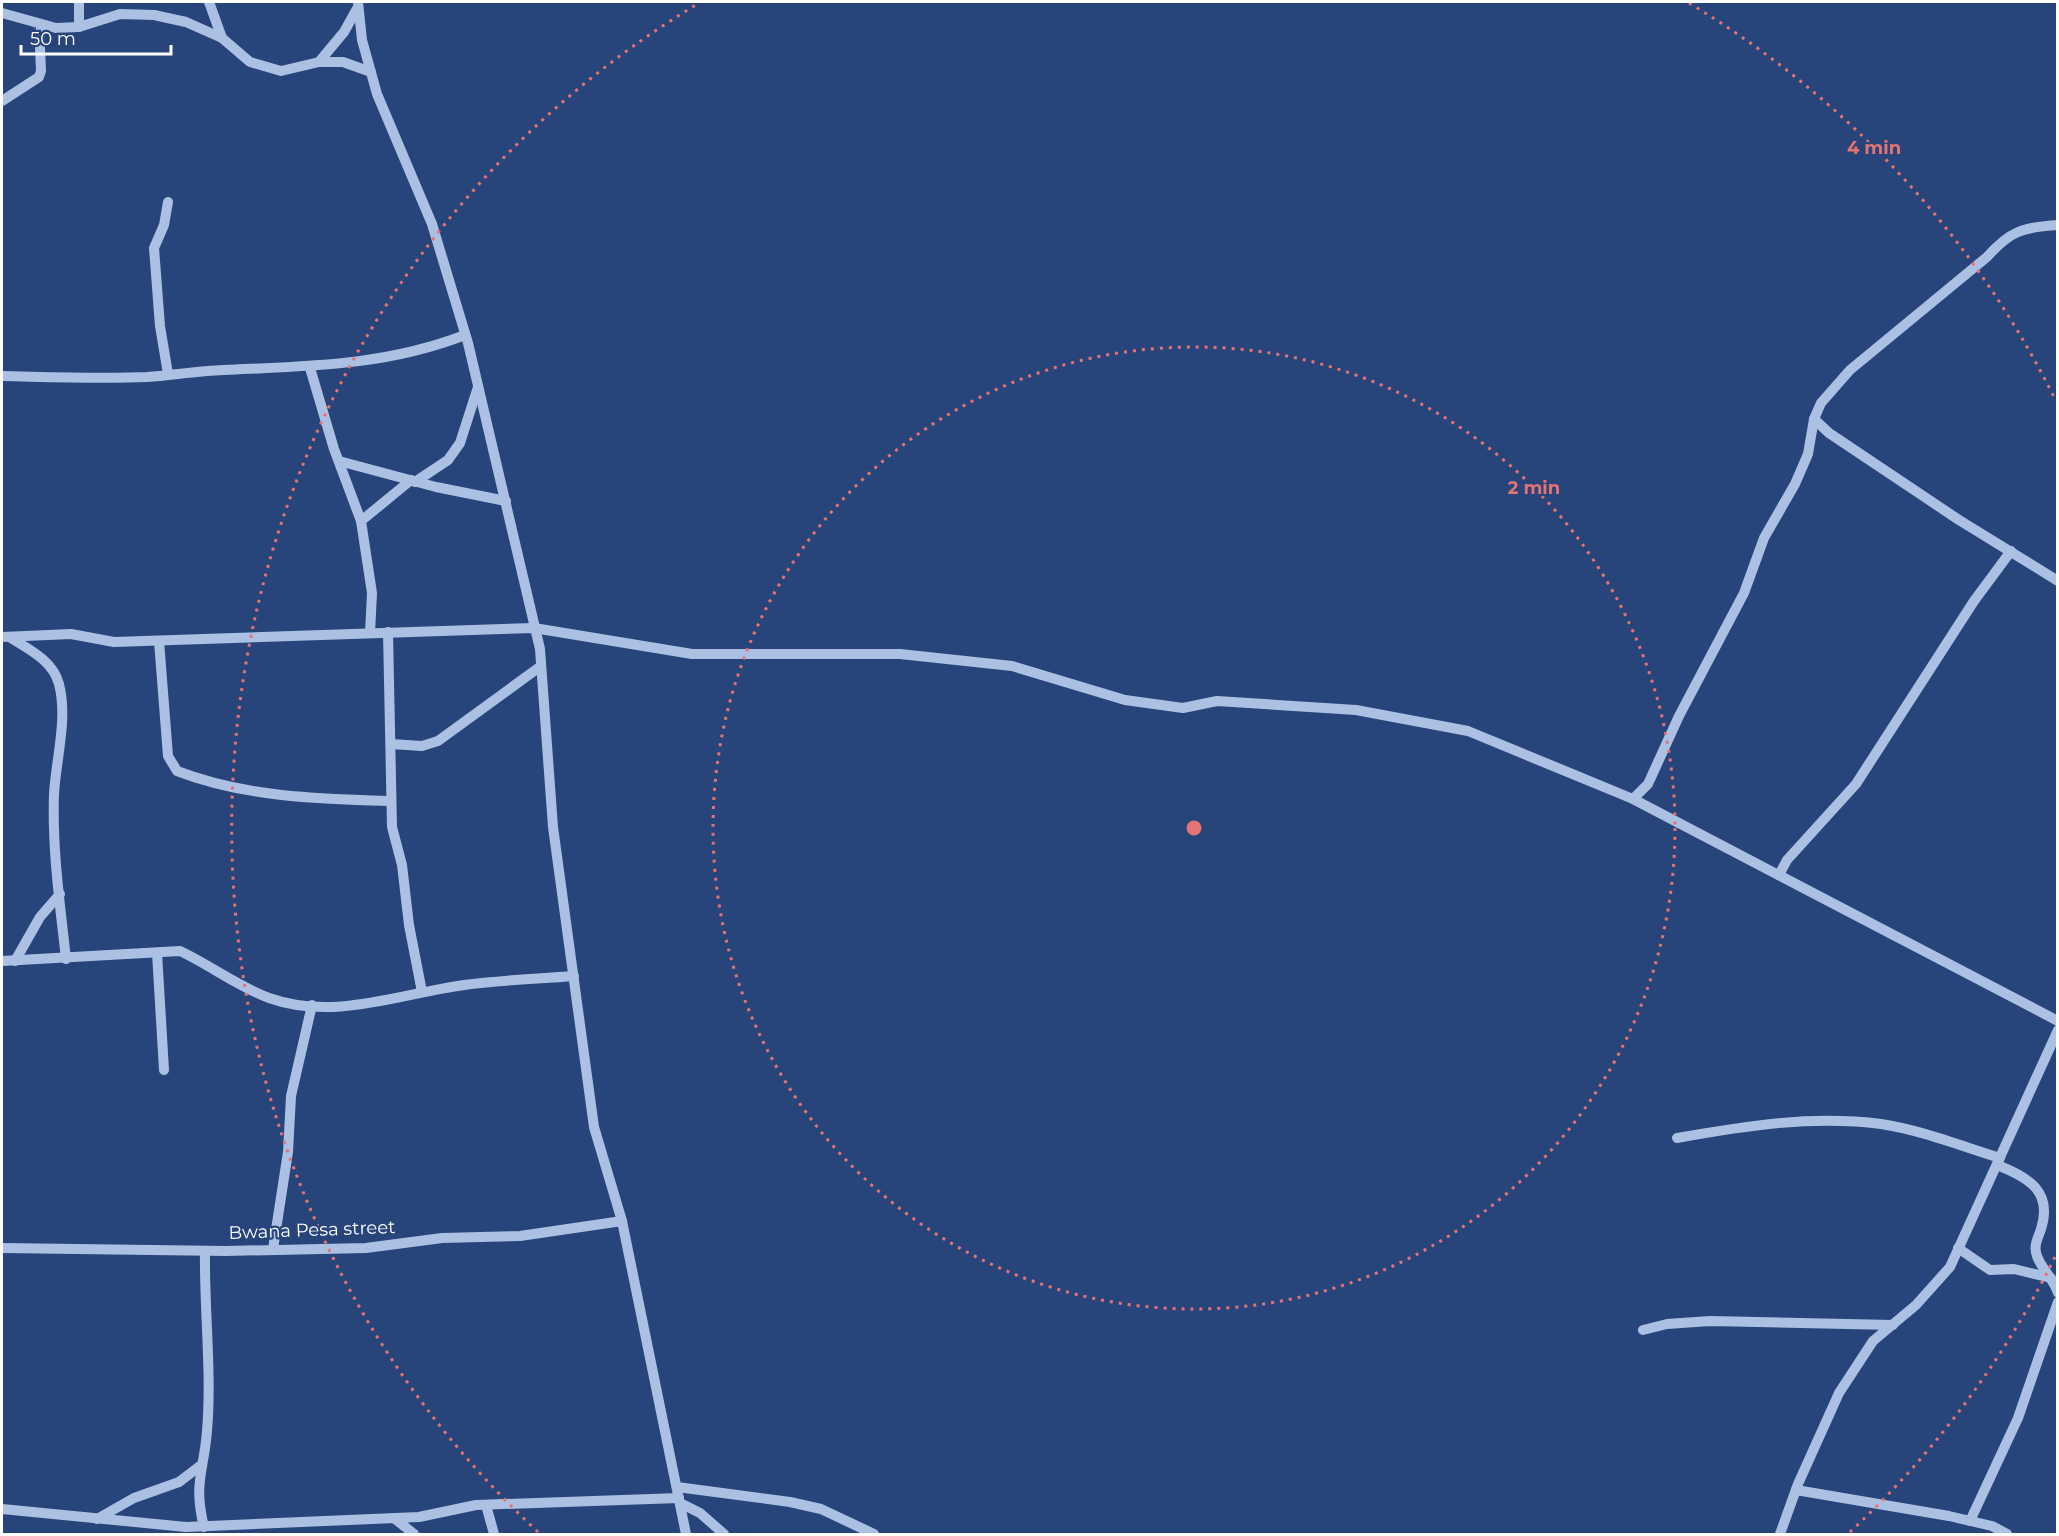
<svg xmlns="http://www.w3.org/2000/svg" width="2059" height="1536" font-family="Montserrat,sans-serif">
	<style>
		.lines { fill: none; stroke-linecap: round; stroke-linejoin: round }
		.minor { stroke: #abc0e3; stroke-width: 10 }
		.ring { fill: none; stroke: #e47373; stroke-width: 3; stroke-dasharray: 3 6 }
		.labels { text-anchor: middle; stroke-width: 4.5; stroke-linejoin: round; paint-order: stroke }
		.street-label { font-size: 18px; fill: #fff; stroke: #27457a }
		.centre { fill: #e47373; stroke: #27457a; stroke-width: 3 }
		.ring-label { font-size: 18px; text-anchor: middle; font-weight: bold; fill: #e47373; stroke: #27457a; stroke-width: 4.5; stroke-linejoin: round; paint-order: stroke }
	</style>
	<rect width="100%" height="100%" fill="#27457a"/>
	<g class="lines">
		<!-- minor -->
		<g class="minor">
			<path d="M79,2v25"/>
			<path d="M209,2l13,36"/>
			<path d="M358,2l4,38 15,54 55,130 36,119 72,306 13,178 41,300 28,94 64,313"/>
			<path d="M2,13l54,15 23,-1 41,-13 34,1 32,7 36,16 28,24 31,9 38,-9h24l28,10"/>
			<path d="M319,62l25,-30 14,-25"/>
			<path d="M2,101l37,-24 2,-6 -2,-47"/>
			<path d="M310,368l24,81 27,72 11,72 -2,40"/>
			<path d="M168,374l-8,-48 -6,-78 10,-23 4,-23"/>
			<path d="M2,376c48,1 97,3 145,1 26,-2 51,-6 77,-7 84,-4 161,-4 241,-35"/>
			<path d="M1814,419l15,14 130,87 99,61"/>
			<path d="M339,461l97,26 70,14"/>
			<path d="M415,482l33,-22 12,-17 18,-56"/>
			<path d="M361,521l50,-41"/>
			<path d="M388,632l4,195 10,38 7,60 13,67"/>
			<path d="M2,637l69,-3 43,8 420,-14 158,26h208l112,12 113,34 58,8 34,-7 139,9 112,21 165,68 425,222"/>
			<path d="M11,638c19,12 42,23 48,46 9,35 -3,75 -5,110 -2,55 6,110 12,165"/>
			<path d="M159,641l9,115 9,15c67,26 142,28 213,30"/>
			<path d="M391,744l31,2 16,-5 103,-75"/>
			<path d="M1633,799l15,-15 31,-68 65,-123 20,-55 31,-54 13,-30 6,-35 7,-16 29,-33 137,-113c23,-26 36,-30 71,-32"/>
			<path d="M1779,875l8,-15 69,-76 118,-183 37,-50"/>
			<path d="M157,953l7,117"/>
			<path d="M2,961l178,-10c30,14 57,35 89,47 65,23 130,-4 195,-13 36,-5 73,-6 110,-9"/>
			<path d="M15,961l25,-44 20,-23"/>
			<path d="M1677,1138c68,-12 135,-23 204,-14 40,6 80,22 119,34"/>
			<path d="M1997,1165c31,12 56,26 44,64 -3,9 -8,17 -4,27 5,14 17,23 21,37"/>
			<path d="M2,1248l224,3 140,-3 76,-10 78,-2 102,-15"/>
			<path d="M1958,1248l32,22 24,-1 37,9"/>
			<path d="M273,1249l15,-97 3,-56 21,-91"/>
			<path d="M1643,1330l24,-6 43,-3 183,4"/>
			<path d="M677,1487l113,15 31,7 53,25"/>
			<path d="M1796,1490l153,26 43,10 15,8"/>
			<path d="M680,1503l20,10 24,21"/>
			<path d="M486,1505l8,29"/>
			<path d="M2,1509l184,18 233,-10 57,-12 203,-7"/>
			<path d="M394,1518l20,16"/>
			<path d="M97,1519l37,-21 45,-16 21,-16"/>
			<path d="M1970,1521l48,-103 40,-116"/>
			<path d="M204,1527c-11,-44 0,-56 3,-96 5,-59 -3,-121 -2,-180"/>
			<path d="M1780,1534l18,-50 41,-91 34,-52 43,-36 34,-38 108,-237"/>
		</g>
	</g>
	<!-- distance rings -->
	<g class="ring">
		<circle cx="1194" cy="828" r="481"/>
		<path d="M2055 1257A962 962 0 0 1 1850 1532M538 1532A962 962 0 0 1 699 3M1689 3A962 962 0 0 1 2055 399"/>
	</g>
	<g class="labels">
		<!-- street labels -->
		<g class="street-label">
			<text transform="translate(312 1230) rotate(-2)" y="6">Bwana Pesa street</text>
		</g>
	</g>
	<circle cx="1194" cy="828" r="9" class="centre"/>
	<g class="ring-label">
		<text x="1874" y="154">4 min</text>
		<text x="1534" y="494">2 min</text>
	</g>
	<!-- border -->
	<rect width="2059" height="1536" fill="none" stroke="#ffffff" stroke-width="6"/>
	<!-- scale -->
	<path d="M21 45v9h150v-9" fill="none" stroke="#ffffff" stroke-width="3"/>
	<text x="30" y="45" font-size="18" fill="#ffffff" stroke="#27457a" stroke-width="4.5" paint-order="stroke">50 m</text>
</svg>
